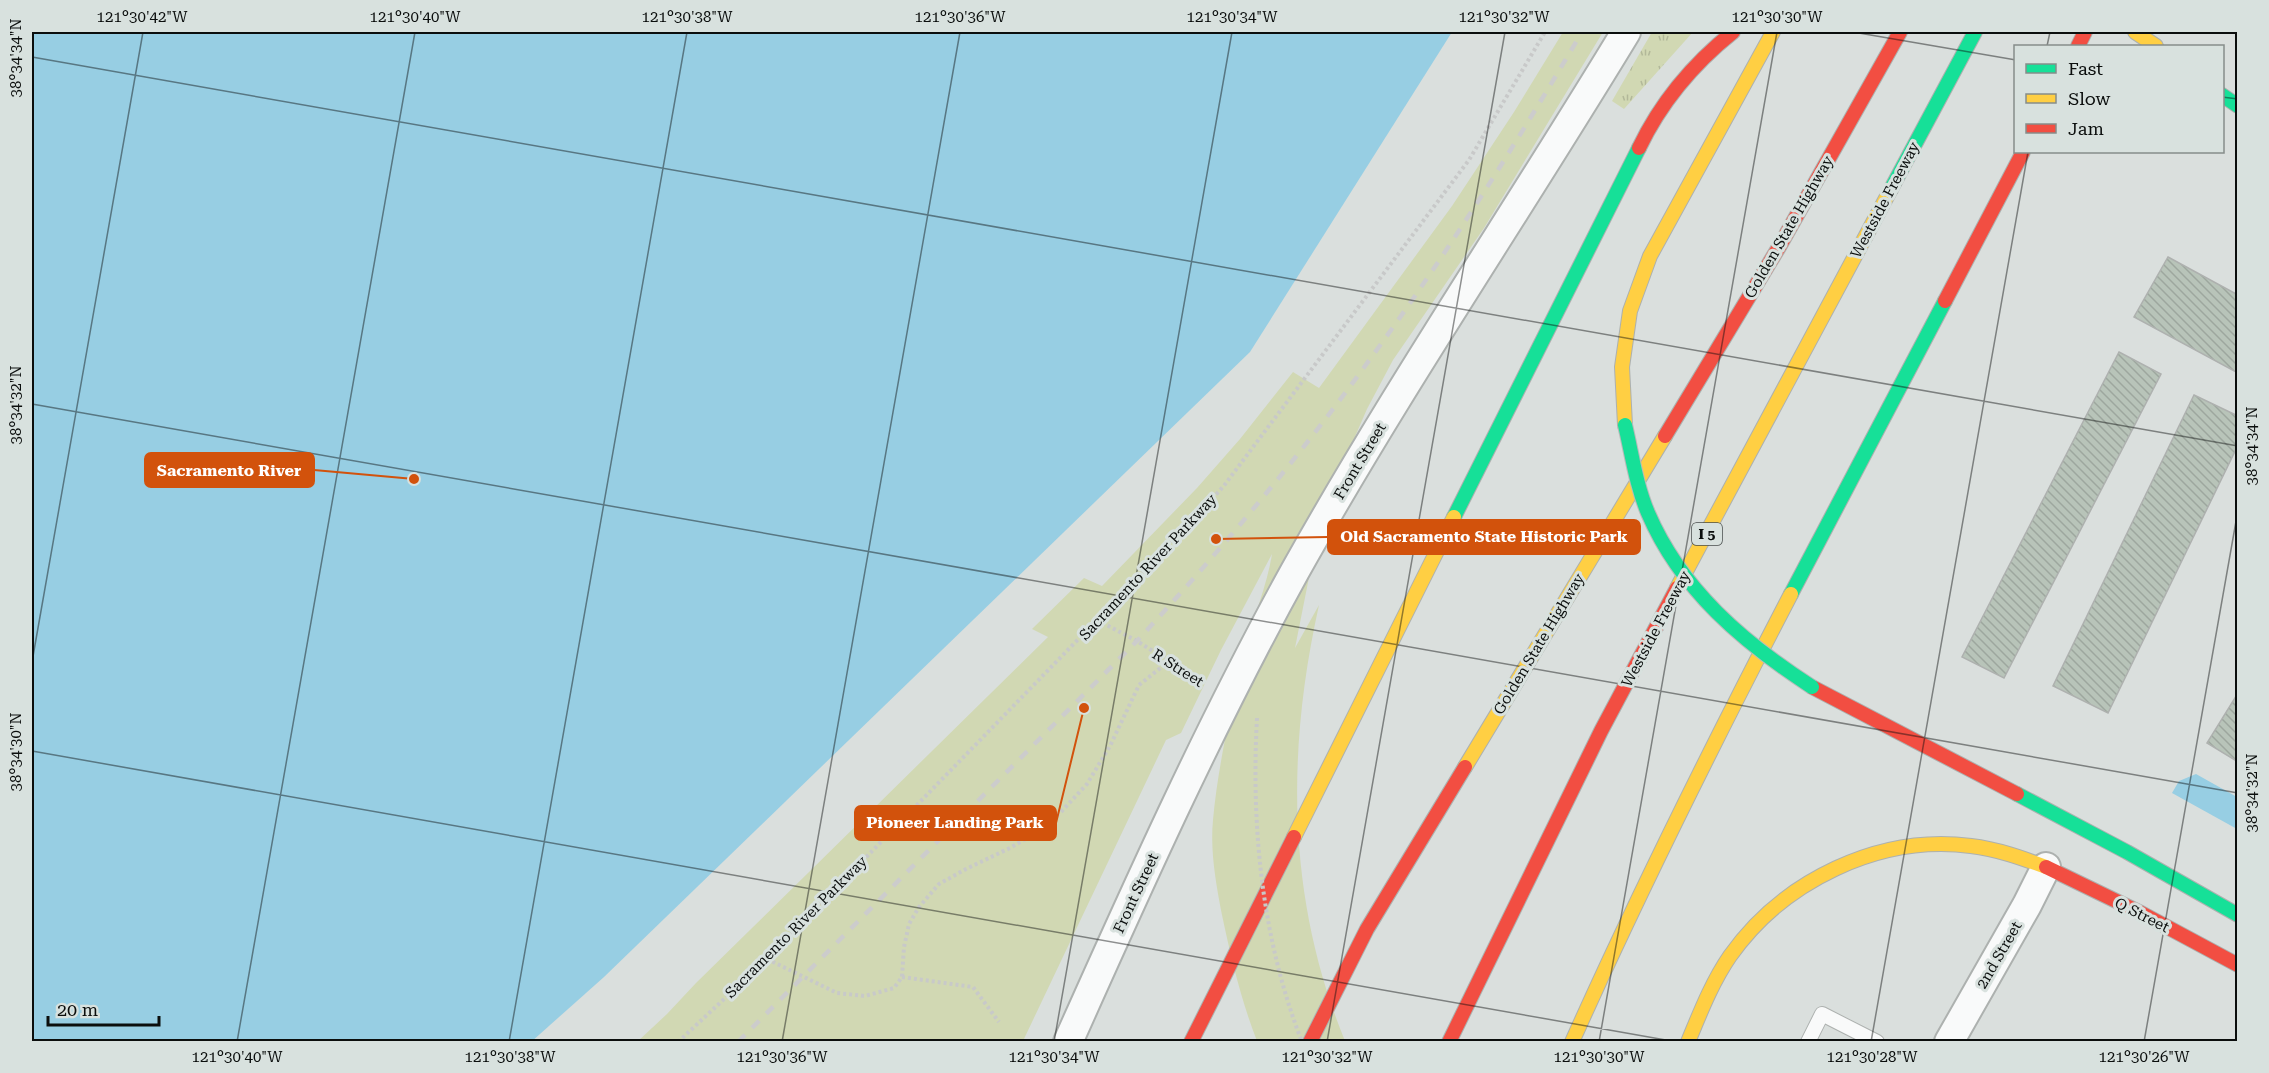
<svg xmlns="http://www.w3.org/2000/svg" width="2269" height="1073" font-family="'Roboto Serif',serif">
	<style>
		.grass { fill: url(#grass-tufts) }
		.park { fill: #d1d8b3 }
		.water { fill: #97cee3 }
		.building { fill: url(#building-back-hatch); stroke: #aeb1af; stroke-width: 1.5 }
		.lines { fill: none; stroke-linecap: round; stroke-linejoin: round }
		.lane-casing { stroke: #adb1af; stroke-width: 16 }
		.street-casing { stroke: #adb1af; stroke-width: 32 }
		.fast-casing { stroke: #adb1af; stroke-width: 16 }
		.slow-casing { stroke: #adb1af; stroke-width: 16 }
		.jam-casing { stroke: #adb1af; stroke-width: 16 }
		.path { stroke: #c8c9c9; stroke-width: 4; stroke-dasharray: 3 3; stroke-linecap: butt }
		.lane { stroke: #f9fafa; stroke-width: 14 }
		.street { stroke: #f9fafa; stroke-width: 28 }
		.fast { stroke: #16e098; stroke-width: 14 }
		.slow { stroke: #ffcf43; stroke-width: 14 }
		.jam { stroke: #f24e42; stroke-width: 14 }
		.rail { stroke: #ccc; stroke-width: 4.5; stroke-dasharray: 10 10; stroke-linecap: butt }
		.fast-bridge-casing { stroke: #b8bbba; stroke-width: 16; stroke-linecap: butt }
		.path-bridge { stroke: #c8c9c9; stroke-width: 4; stroke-dasharray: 3 3; stroke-linecap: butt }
		.fast-bridge { stroke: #16e098; stroke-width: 14 }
		.ticks { fill: none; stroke: #0b0e0d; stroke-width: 1.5; stroke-opacity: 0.45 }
		.labels { text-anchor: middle; stroke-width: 6; stroke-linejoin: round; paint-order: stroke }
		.shield { fill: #d8e1de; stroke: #484d4c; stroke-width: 1.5 }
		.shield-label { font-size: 14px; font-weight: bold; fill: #0b0e0d }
		.street-label { font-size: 15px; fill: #0b0e0d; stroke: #d8e1de }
		.leader { fill: none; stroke: #d2520c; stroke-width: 2 }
		.callout-dot { fill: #d2520c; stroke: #d8e1de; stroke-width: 2 }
		.callout { fill: #d2520c; stroke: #d2520c; stroke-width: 2 }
		.callout-label { font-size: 16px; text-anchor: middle; font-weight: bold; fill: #fff }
		.neatline { fill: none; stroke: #0b0e0d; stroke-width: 2 }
		.ticks-label { font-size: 15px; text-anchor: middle; fill: #0b0e0d }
	</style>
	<defs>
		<pattern id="grass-tufts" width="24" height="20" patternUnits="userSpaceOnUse" patternTransform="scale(1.5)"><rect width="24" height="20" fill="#d1d8b3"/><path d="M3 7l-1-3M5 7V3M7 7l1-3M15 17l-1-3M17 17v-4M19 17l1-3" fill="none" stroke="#b2b899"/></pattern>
		<pattern id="building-back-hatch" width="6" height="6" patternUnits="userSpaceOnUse" patternTransform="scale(1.5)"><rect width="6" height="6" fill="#b8c4b9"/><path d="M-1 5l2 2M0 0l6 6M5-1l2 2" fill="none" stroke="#9da79e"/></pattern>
	</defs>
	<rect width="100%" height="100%" fill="#dadfdd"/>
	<!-- grass -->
	<path class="grass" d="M1652,32h41l-69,77 -12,-8z"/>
	<!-- park -->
	<path class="park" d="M1563,32h40l-119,196 -91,132 -26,49 -20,46 -31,87 -21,106 24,-43c-33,148 -32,294 26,436h-88c-16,-41 -26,-83 -35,-126 -6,-31 -12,-64 -9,-95 5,-55 19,-116 32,-170 8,-32 22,-64 27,-96l-51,96 -40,83 -15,7 -143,301 -222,1 -5,-3 -3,3h-156l30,-28 29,-31 352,-346 -16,-8 52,-51 18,8 95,-98 43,-49 53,-67 26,16 133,-182 62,-94z"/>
	<!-- water -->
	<g class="water">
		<path d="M32,32h1420l-202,320 -646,625 -73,65 -499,-1z"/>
		<path d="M2196,774l41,23v32l-65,-36 7,-12z"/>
	</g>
	<!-- building -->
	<g class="building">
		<path d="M2168,257l70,38v78l-104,-56z"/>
		<path d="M2119,352l42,22 -157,304 -42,-21z"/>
		<path d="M2194,395l44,21v29l-130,268 -55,-27z"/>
		<path d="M2238,693l-1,29 1,40 -31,-19z"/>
	</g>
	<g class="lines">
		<!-- lane casing -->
		<g class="lane-casing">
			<path id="lane" d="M1808,1042l14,-28 55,28"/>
		</g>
		<!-- street casing -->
		<g class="street-casing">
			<g id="street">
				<path d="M1068,1042c71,-159 143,-319 227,-471 103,-184 222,-359 331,-539"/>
				<path d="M1949,1042l78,-137 19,-38"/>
			</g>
		</g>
		<!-- fast casing -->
		<g class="fast-casing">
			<g id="fast">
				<path d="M2222,95l16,11"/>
				<path d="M1891,189l84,-157"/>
				<path d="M1454,517l185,-369"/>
				<path d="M1791,594l154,-293"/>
				<path d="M2017,794l110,58 111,63"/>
			</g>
		</g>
		<!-- slow casing -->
		<g class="slow-casing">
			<g id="slow">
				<path d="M2135,32l21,14"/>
				<path d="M1625,425l-3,-58 8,-56 20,-55 123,-224"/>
				<path d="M1677,588l214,-399"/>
				<path d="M1465,767l200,-331"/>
				<path d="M1294,837l160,-320"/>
				<path d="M1572,1042c68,-152 142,-300 219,-448"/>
				<path d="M1688,1042c12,-29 24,-60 42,-86 53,-75 149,-122 241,-110 26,3 51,12 75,21"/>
			</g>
		</g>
		<!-- jam casing -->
		<g class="jam-casing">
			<g id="jam">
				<path d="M2078,46l7,-14"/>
				<path d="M1639,148c22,-46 54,-84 94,-116"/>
				<path d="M1945,301l78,-149"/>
				<path d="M1665,436l114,-189 121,-215"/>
				<path d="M1812,687l205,107"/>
				<path d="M2046,867l95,46 97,52"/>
				<path d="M1191,1042l103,-205"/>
				<path d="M1310,1042l57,-113 98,-162"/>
				<path d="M1449,1042l152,-311 76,-143"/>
			</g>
		</g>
		<!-- path -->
		<g class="path">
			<path d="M1097,620l40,21 63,40"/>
			<path d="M767,959l70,34 28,3 29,-8 8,-11 2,-30 5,-23 10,-17 20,-23 27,-15 44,-21 24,-14 26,-21 27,-29 23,-38 29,-61 29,-23"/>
			<path d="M902,977l71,10 26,35"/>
			<path d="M678,1042l89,-83 330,-339 126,-133 246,-327 76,-128"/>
		</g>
		<!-- lane -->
		<use href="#lane" class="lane"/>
		<!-- street -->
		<use href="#street" class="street"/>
		<!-- fast -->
		<use href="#fast" class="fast"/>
		<!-- slow -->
		<use href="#slow" class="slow"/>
		<!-- jam -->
		<use href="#jam" class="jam"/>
		<!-- rail -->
		<path class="rail" d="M738,1042l399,-401c84,-91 164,-186 236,-286 76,-104 144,-213 209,-323"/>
		<!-- fast-bridge casing -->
		<g class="fast-bridge-casing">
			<path id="fast-bridge" d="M1625,425c7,29 11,60 23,88 33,77 96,130 164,174"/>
		</g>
		<!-- path-bridge -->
		<path class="path-bridge" d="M1257,718c-6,110 5,221 45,324"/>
		<!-- fast-bridge -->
		<use href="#fast-bridge" class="fast-bridge"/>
	</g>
	<!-- ticks -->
	<path class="ticks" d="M1853,32l163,28M2047,46l3,-14M32,57l2206,389M2222,97l16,2M32,404l2206,389M32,662l111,-630M32,751l1645,291M237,1042l178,-1010M509,1042l178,-1010M782,1042l178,-1010M1054,1042l178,-1010M1327,1042l178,-1010M1599,1042l178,-1010M1871,1042l157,-890M2144,1042l94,-532"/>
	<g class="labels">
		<!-- shield labels -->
		<rect class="shield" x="1692" y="523" width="30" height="22" rx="4.5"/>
		<g class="shield-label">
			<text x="1707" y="539">I 5</text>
		</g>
		<!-- street labels -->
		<g class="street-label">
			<text transform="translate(1885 200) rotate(-62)" y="5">Westside Freeway</text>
			<text transform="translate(1789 227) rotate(-60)" y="5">Golden State Highway</text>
			<text transform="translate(1360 461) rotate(-59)" y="5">Front Street</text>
			<text transform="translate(1148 567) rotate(-47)" y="5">Sacramento River Parkway</text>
			<text transform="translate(1656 629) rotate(-62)" y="5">Westside Freeway</text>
			<text transform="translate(1539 644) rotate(-59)" y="5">Golden State Highway</text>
			<text transform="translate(1178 668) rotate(32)" y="5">R Street</text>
			<text transform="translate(1136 893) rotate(-65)" y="5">Front Street</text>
			<text transform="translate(2142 915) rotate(27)" y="5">Q Street</text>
			<text transform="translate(796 927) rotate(-45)" y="5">Sacramento River Parkway</text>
			<text transform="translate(1999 955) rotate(-60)" y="5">2nd Street</text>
		</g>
	</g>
	<!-- callouts -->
	<path class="leader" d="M414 479L314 470M1216 539L1328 537M1084 708L1056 823"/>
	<g class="callout-dot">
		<circle cx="414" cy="479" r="6"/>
		<circle cx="1216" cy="539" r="6"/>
		<circle cx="1084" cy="708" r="6"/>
	</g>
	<g class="callout">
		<rect x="145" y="453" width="169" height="34" rx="6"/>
		<rect x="1328" y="520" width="312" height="34" rx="6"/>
		<rect x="855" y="806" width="201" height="34" rx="6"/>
	</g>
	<g class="callout-label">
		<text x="229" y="476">Sacramento River</text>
		<text x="1484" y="542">Old Sacramento State Historic Park</text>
		<text x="955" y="828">Pioneer Landing Park</text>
	</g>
	<!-- border -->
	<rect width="2269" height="1073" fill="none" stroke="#d8e1de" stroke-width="66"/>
	<!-- legend -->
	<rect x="2014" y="45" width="210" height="108" fill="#d8e1de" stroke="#868d8a" stroke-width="1.5"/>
	<rect x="2026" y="64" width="30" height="9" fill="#16e098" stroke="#868d8a" stroke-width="1.5"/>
	<text x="2068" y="75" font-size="18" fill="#0b0e0d">Fast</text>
	<rect x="2026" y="94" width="30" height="9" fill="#ffcf43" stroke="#868d8a" stroke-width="1.5"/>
	<text x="2068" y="105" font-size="18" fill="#0b0e0d">Slow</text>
	<rect x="2026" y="124" width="30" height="9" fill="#f24e42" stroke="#868d8a" stroke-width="1.5"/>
	<text x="2068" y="135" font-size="18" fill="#0b0e0d">Jam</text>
	<!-- scale -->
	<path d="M48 1016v9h111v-9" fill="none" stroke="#0b0e0d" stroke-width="3"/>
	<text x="57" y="1016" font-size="18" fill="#0b0e0d" stroke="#d8e1de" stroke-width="4.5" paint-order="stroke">20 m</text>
	<rect x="33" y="33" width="2203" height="1007" class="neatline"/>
	<g class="ticks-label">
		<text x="142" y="22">121°30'42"W</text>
		<text x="415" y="22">121°30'40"W</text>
		<text x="687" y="22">121°30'38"W</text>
		<text x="960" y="22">121°30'36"W</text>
		<text x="1232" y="22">121°30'34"W</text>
		<text x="1504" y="22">121°30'32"W</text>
		<text x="1777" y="22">121°30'30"W</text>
		<text transform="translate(16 58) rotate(-90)" y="5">38°34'34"N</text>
		<text transform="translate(16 405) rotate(-90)" y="5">38°34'32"N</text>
		<text transform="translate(2252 446) rotate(-90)" y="5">38°34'34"N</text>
		<text transform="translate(16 752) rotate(-90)" y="5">38°34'30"N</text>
		<text transform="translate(2252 793) rotate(-90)" y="5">38°34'32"N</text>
		<text x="237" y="1062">121°30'40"W</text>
		<text x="510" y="1062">121°30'38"W</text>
		<text x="782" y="1062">121°30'36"W</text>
		<text x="1054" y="1062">121°30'34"W</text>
		<text x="1327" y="1062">121°30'32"W</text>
		<text x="1599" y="1062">121°30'30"W</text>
		<text x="1872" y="1062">121°30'28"W</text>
		<text x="2144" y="1062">121°30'26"W</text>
	</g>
</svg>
